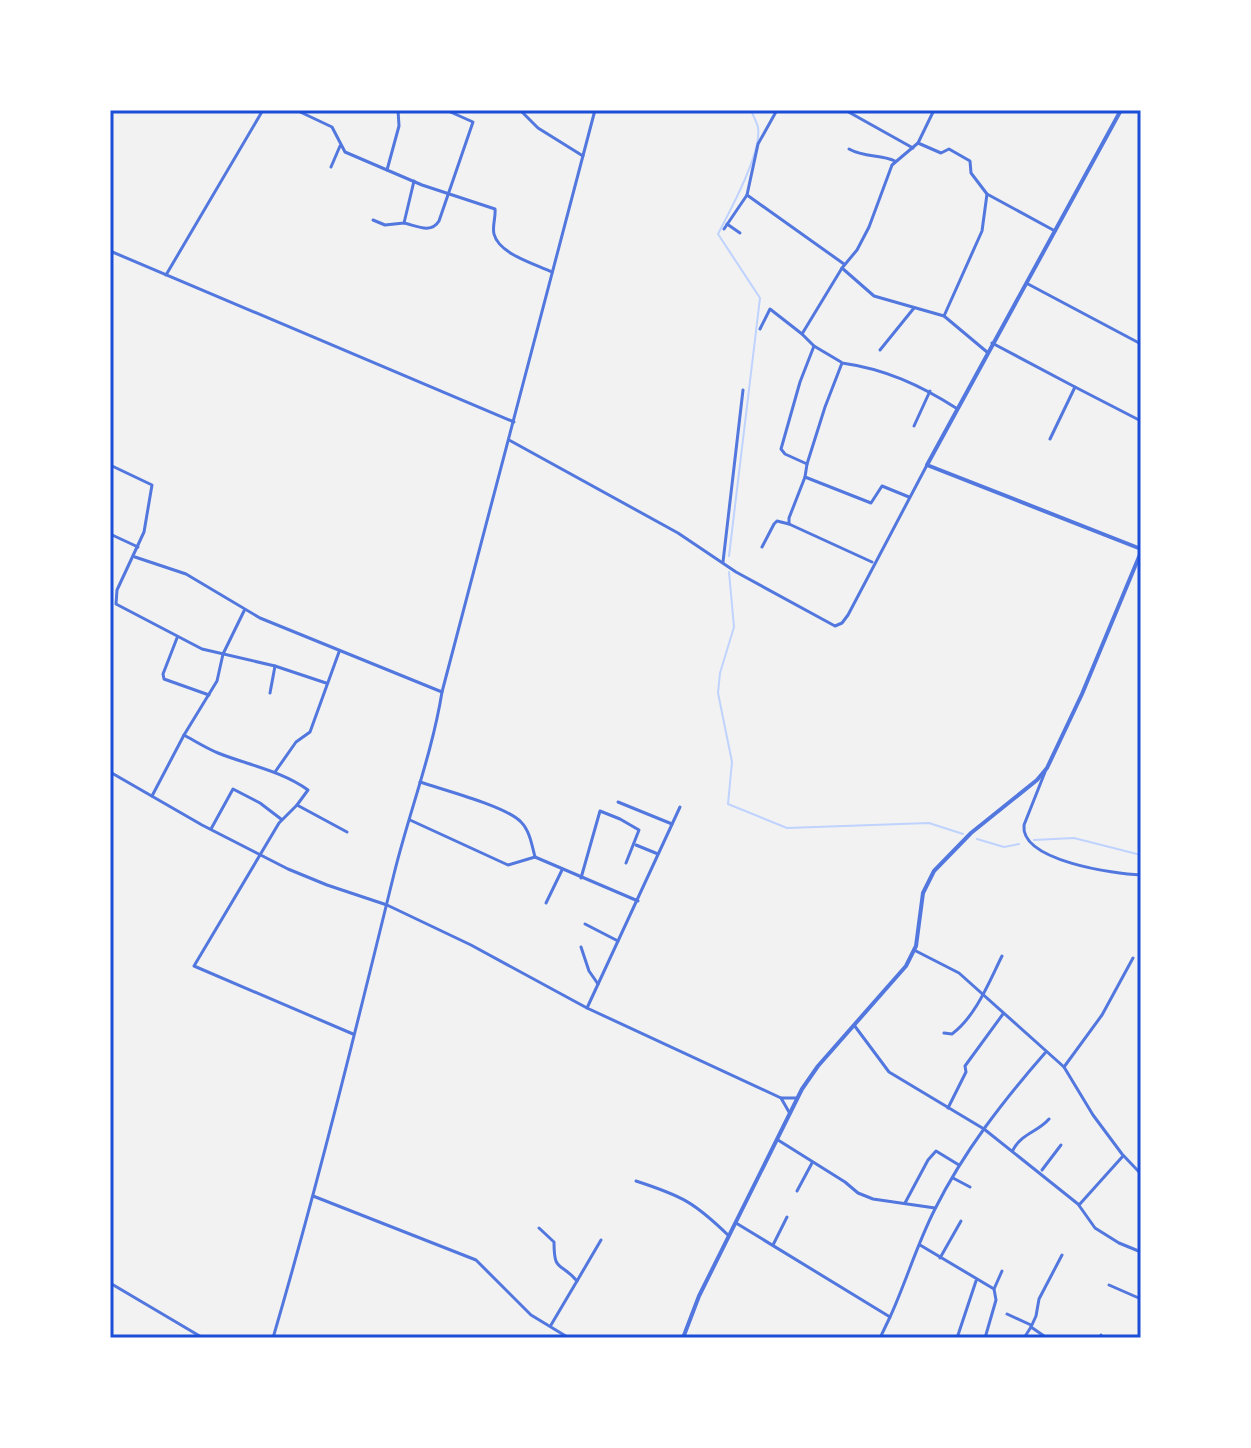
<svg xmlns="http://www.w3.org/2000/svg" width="1251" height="1448" font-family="Helvetica,sans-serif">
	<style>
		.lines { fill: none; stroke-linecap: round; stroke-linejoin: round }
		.stream { stroke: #bfd3fe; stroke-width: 2 }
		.minor { stroke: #5277de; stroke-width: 3 }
		.tertiary { stroke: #5277de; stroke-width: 4 }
		.neatline { fill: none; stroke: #1d4ed8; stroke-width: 3 }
	</style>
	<rect width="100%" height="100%" fill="#f2f2f2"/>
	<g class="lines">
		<!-- stream -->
		<g class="stream">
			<path d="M729,556l31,-258 -42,-64c12,-23 44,-82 40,-106 -1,-6 -5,-12 -7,-18"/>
			<path d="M729,572l5,55 -14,46 -2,20 14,69 -4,42 59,24 142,-5 34,11"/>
			<path d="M977,839l27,8 15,-3"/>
			<path d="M1034,840l40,-2 67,17"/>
		</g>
		<!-- minor -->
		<g class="minor">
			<path d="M296,110l36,17 13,25 42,18"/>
			<path d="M398,110l1,16 -12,44 35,15 73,24c1,8 -3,17 -1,25 5,20 41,30 58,38"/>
			<path d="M520,110l18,18 45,28"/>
			<path d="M777,110l-19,34 -11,51 97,69"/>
			<path d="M845,110l68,38"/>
			<path d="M934,110l-16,33 -26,22 -23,62 -12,23 -15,18 32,28 70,20 43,36"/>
			<path d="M918,143l23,10 8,-4 21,12 1,12 16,21 68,37"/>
			<path d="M849,149c16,9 31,5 46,12"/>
			<path d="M331,167l9,-21"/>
			<path d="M373,220l12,5 19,-2 10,-42"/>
			<path d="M404,223c13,3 27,11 35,-2l34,-99 -27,-12"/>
			<path d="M727,224l13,9"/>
			<path d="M724,229l23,-34"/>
			<path d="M110,251l404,171"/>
			<path d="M842,268l-40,66 12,12 -14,36 -19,67 4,5 22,10 -2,13 -16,41v6l83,38"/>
			<path d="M166,275l97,-165"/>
			<path d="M1028,284l113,60"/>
			<path d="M944,316l38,-85 5,-37"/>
			<path d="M760,329l10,-20 32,25"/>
			<path d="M992,343l83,44 -25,52"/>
			<path d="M814,346l27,16"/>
			<path d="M880,350l34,-42"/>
			<path d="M1075,387l66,34"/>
			<path d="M914,426l16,-35"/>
			<path d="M509,440l169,93 58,39 99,54 7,-3 6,-8 79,-150"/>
			<path d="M807,464l18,-57 17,-44c43,6 78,22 114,45"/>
			<path d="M110,465l42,20 -8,47 -27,58 -1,14 86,45 73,17 51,17"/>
			<path d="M805,477l66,26 11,-17 27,11"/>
			<path d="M110,534l28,13"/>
			<path d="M762,547l12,-23 3,-3 12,3"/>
			<path d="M135,557l51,17 74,44 182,74"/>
			<path d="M723,562l20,-172"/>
			<path d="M177,638l-14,36 1,5 45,16"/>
			<path d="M270,693l5,-27"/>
			<path d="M184,735c11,6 22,13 34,18 30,12 64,18 90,37l-11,15 50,27"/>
			<path d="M110,772l92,53 86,44 39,16 60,20 84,40 116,63 194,90h16"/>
			<path d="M275,772l21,-30 14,-10 29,-80"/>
			<path d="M1045,772l-21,53c-4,36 91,49 117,50"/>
			<path d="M420,782c23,8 86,24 101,40 9,9 11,24 14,35"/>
			<path d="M152,796l32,-61 33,-54 6,-27 21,-43"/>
			<path d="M618,802l54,22"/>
			<path d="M297,805l-18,18 -85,143 159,68"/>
			<path d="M410,820l98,45 27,-8 103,44"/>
			<path d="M211,829l22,-40 27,14 21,16"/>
			<path d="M636,845l22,9"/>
			<path d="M581,878l19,-67 20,8 19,11 -13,33"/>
			<path d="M546,903l16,-33"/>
			<path d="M585,924l33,17"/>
			<path d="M581,947l8,24 9,13"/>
			<path d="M914,950l45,23 105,94 29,48 29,39 19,20"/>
			<path d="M587,1008l93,-201"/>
			<path d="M854,1025l35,47 95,57 94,75 17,24 24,15 22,9"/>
			<path d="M944,1033l8,1c24,-18 37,-52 50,-78"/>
			<path d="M1064,1067l38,-52 31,-57"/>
			<path d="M781,1098l8,14"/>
			<path d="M948,1108l18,-36 -1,-6 38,-52"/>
			<path d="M778,1140l67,42 13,11 15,6 62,9"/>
			<path d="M1013,1150c9,-17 25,-18 36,-31"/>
			<path d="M1042,1170l19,-25"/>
			<path d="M953,1178l17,9"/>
			<path d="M636,1181c46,15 58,21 93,55"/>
			<path d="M797,1191l15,-28"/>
			<path d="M313,1196l163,64 55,55 38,23"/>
			<path d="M905,1203l23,-43 8,-9 23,14"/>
			<path d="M1079,1205l44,-49"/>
			<path d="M736,1223l154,94c16,-35 27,-73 45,-108 29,-58 68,-108 110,-156"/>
			<path d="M539,1228l15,14c0,31 6,19 23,39l-26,44"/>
			<path d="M773,1245l14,-28"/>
			<path d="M920,1245l74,44 8,-18"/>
			<path d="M940,1258l21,-37"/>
			<path d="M577,1281l24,-41"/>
			<path d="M110,1283l93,55"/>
			<path d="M1109,1285l32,14"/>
			<path d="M1007,1314l24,11"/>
			<path d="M1031,1327l5,-11 3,-17 23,-44"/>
			<path d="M273,1338c45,-154 83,-309 121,-464 15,-61 38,-120 48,-182l153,-582"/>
			<path d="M880,1338l10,-21"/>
			<path d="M957,1338l19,-57"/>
			<path d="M985,1338l11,-38 -2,-11"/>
			<path d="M1024,1338l7,-11 16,11"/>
			<path d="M1100,1338l1,-3"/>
		</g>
		<!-- tertiary -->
		<g class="tertiary">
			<path d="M1121,110l-194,355 214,84"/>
			<path d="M683,1338l16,-42 103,-207 16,-23 88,-100 10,-20 7,-53 11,-22 37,-38 66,-53 10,-12 35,-74 59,-142"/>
		</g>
	</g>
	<!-- border -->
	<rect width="1251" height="1448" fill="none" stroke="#ffffff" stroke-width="224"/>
	<rect x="112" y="112" width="1027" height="1224" class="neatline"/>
</svg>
